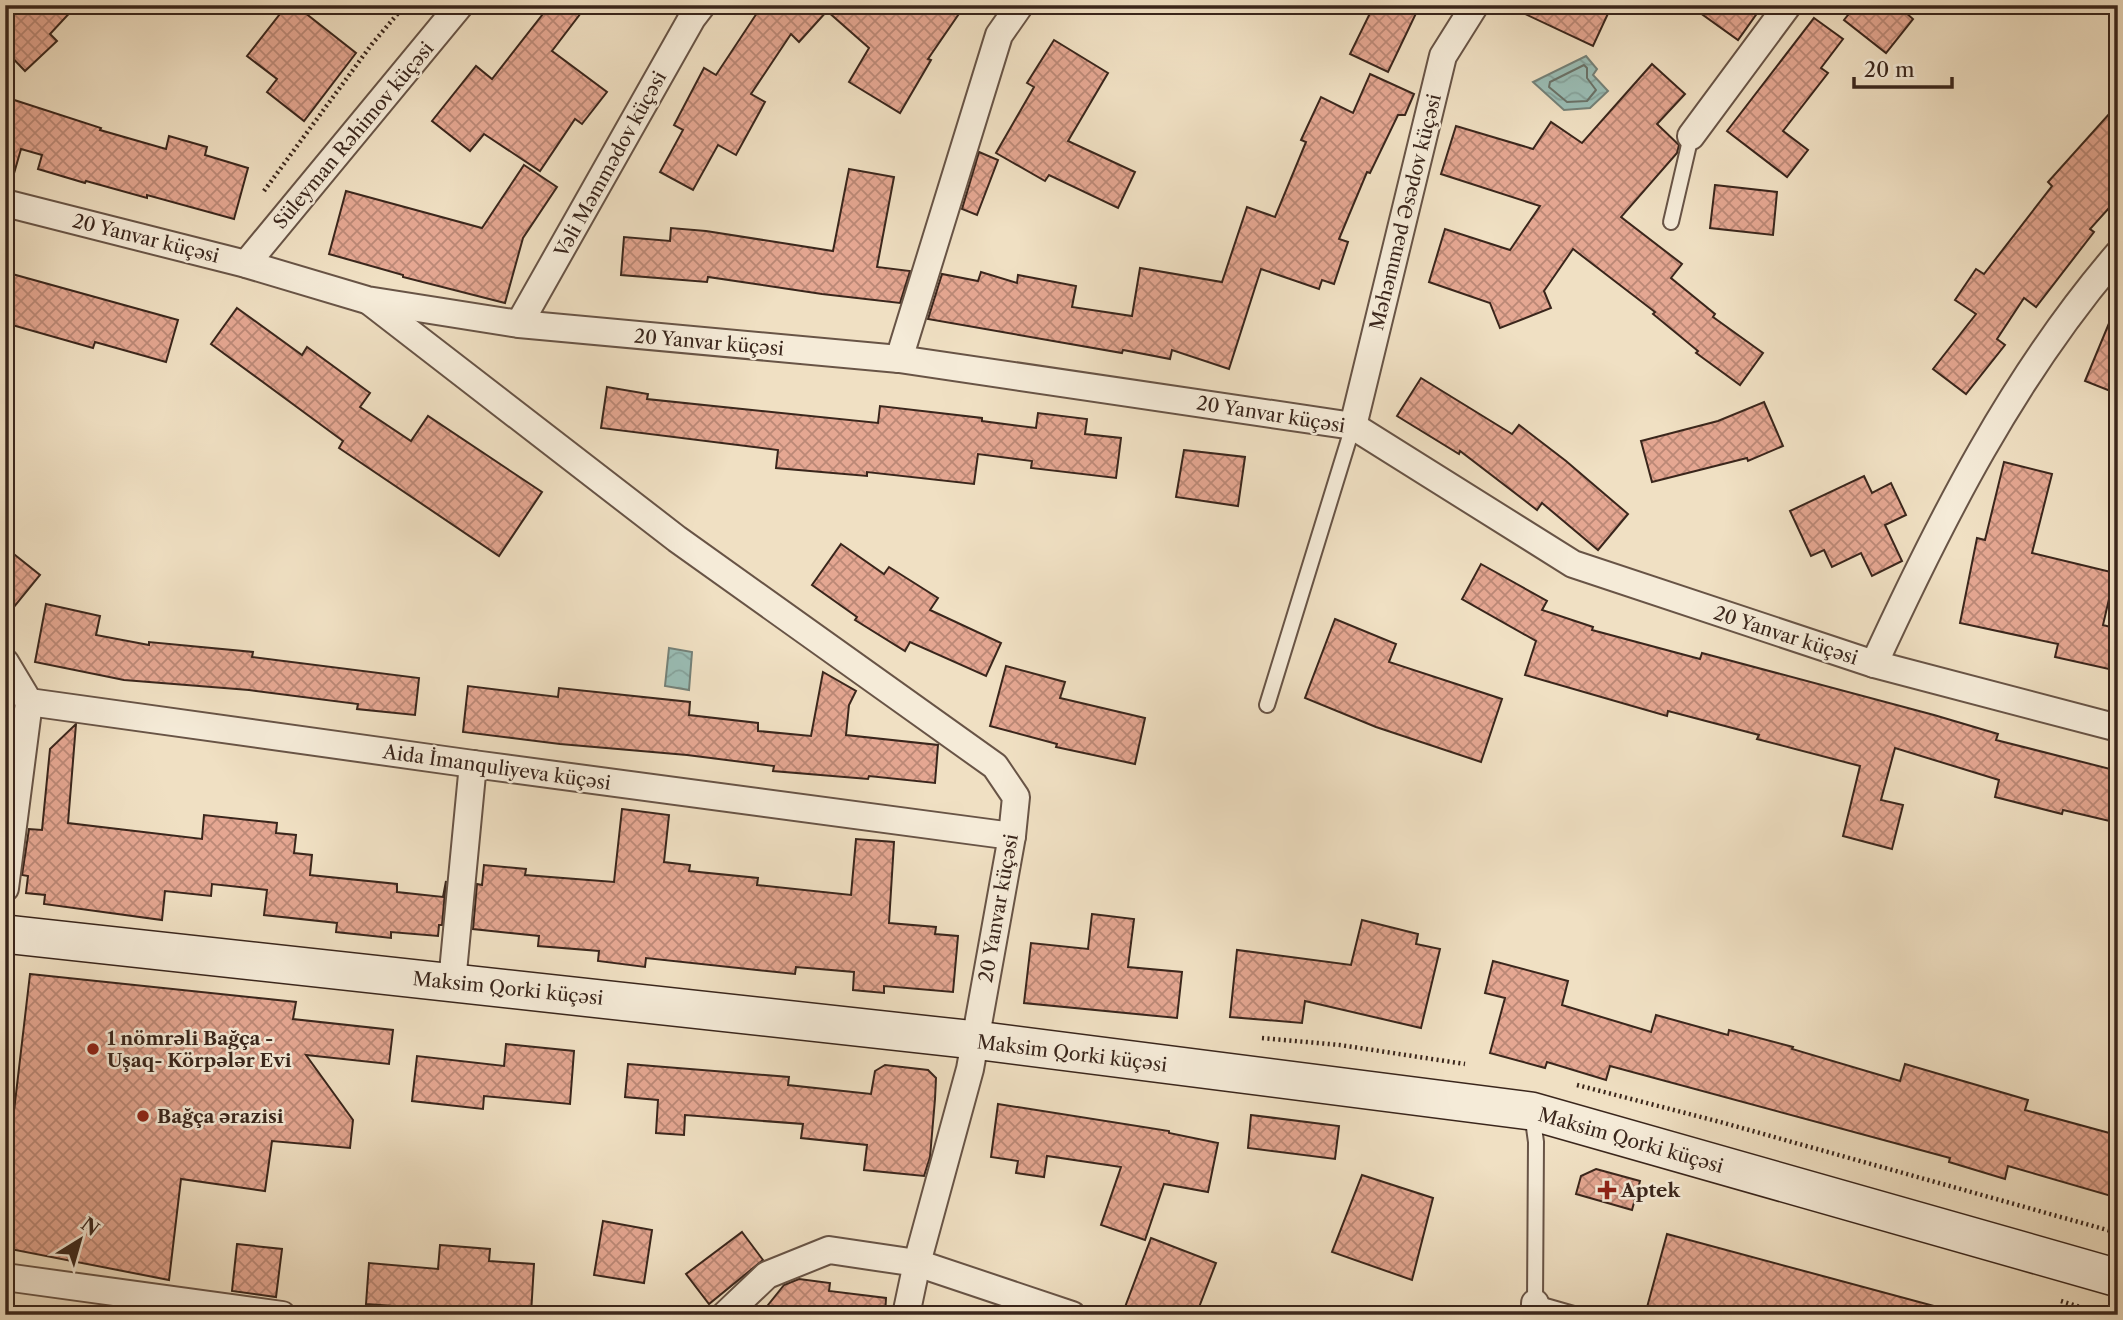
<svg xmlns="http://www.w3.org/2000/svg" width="2123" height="1320" font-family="'Libre Caslon Text',serif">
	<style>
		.water { fill: url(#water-waves); stroke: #748178; stroke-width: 2 }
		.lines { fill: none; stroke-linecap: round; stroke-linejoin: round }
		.shore { stroke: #6a7268; stroke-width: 2 }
		.building { fill: url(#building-cross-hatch); stroke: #3a261c; stroke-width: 2 }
		.lane-casing { stroke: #685446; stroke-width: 18 }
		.street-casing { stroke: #685446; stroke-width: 30 }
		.secondary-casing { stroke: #3a261c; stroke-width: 40 }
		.path { stroke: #3a261c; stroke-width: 4.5; stroke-dasharray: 2 3.5; stroke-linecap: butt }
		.lane { stroke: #f5ebd8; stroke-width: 14 }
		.street { stroke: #f5ebd8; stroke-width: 26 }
		.secondary { stroke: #f5ebd8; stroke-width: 37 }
		.poi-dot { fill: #8f2418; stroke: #f5ebd8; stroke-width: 2.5 }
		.labels { text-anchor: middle; stroke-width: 5; stroke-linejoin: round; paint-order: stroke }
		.street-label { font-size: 19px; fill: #3a261c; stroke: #f5ebd8 }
		.poi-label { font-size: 19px; font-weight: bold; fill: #3a261c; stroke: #f5ebd8; text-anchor: start }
	</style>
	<defs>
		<pattern id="water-waves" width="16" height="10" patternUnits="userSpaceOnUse" patternTransform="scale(1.75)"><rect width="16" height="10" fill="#9abdb5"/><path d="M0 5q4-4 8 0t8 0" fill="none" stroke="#85a29b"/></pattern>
		<pattern id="building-cross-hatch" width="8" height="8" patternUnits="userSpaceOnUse" patternTransform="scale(1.75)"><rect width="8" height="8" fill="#e5a792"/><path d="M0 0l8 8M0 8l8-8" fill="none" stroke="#bb8876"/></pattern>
	</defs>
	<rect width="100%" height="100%" fill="#f0e0c3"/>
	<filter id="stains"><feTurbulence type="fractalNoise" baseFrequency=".00286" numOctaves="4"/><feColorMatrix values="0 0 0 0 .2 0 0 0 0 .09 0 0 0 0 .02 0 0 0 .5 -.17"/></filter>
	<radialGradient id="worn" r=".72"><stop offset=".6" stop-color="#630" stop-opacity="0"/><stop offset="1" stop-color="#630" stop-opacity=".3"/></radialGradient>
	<!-- water -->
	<g class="water">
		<path d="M1586,56l11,13 -4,6 15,16 -18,17 -26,2 -31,-28z"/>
		<path d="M669,648l23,4 -3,38 -24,-4z"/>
	</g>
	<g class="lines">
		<!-- shore -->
		<path class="shore" d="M1584,65l3,3v10l9,12 -9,11 -20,1 -18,-15 1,-5z"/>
	</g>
	<!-- building -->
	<g class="building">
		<path d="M5,5h72l-27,29 7,7 -32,30 -20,-21z"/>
		<path d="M287,5h8l61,48 -52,68 -37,-29 10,-13 -30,-23z"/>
		<path d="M550,5h37l-35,46 55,41 -25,32 -7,-5 -35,52 -56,-37 -14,17 -38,-30 44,-55 16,13z"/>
		<path d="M759,5h206l-37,54 3,1 -31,53 -51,-31 20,-34 -42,-37 -28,31 -8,-8 -40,60 14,8 -29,53 -18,-10 -25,45 -33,-18 23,-42 -9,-5 30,-57 12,7 45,-68z"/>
		<path d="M1374,5h46l-32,67 -38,-18z"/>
		<path d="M1506,5h106l-19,41z"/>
		<path d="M1689,5h74l-25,35z"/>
		<path d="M1856,5h41l16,14 -27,34 -42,-33z"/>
		<path d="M1814,18l29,21 -22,29 7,5 -45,58 25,19 -21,27 -60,-46z"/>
		<path d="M1054,40l54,33 -40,68 67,31 -17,36 -69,-33 -4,6 -49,-28 38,-66 -7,-4z"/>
		<path d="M1652,64l33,30 -28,30 22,21 -2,8 -56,64 61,47 -11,14 44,36 -2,3 50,36 -23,32 -44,-32 2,-2 -45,-37 2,-2 -82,-63 -29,42 7,17 -51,20 -10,-25 -61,-21 16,-53 65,21 30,-44 -99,-32 15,-48 77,23 18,-27 31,21z"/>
		<path d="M1370,74l44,20 -9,21h-7l-28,58 -3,-1 -28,67 9,3 -14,42 -12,-4 -3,9 -58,-20 -32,100 -57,-19 -2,9 -47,-9 -1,3 -194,-34 14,-45 36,7 3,-9 36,11 1,-8 58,11 -4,21 60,9 8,-48 82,14 25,-75 28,10 31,-75 -5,-2 20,-43 32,16z"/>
		<path d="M5,97l96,31 -1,2 66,19 3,-13 38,11 -2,8 43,13 -14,51 -87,-24v3l-61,-17 -1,2 -47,-14 4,-14 -21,-6 -8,28 -8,-1z"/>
		<path d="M2118,104v94l-28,31 4,3 -58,75 -12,-9 -27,41 8,6 -39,49 -33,-25 43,-55 -21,-14 21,-31 8,5 68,-88 -4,-4z"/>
		<path d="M979,152l19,8 -21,55 -15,-6z"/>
		<path d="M524,165l33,22 -34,51 -18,65 -102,-26v-2l-74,-21 17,-63 136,37z"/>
		<path d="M849,169l45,8 -17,90 33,4 -10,32 -78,-9 -114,-17 -1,5 -86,-7 3,-38 46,4 1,-13 35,3 127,20z"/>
		<path d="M1715,185l62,7 -4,43 -63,-7z"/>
		<path d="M5,272l173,48 -12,42 -71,-20 -2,6 -88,-25z"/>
		<path d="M2117,304h1v90l-33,-13z"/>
		<path d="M237,308l65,47 5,-8 63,46 -10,14 51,34 17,-25 114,76 -43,64 -160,-108 4,-7 -132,-97z"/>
		<path d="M1421,378l91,56 7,-9 47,36 62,53 -30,36 -56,-47 -5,7 -77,-59 -1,3 -62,-38z"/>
		<path d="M607,387l41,7 -1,5 231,24 2,-17 102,12v3l54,7 2,-15 49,6 -2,15 36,4 -5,40 -85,-10 1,-7 -54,-7 -4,30 -107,-12v4l-91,-8 2,-18 -177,-22z"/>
		<path d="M1764,402l19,44 -35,15 -1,-3 -95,24 -11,-41 77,-20z"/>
		<path d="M1184,450l61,7 -7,49 -62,-9z"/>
		<path d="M2004,462l48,12 -20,79 83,20 -12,52 15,4v42l-63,-14 3,-13 -98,-21 17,-85 8,2z"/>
		<path d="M1864,476l8,17 19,-10 15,32 -21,10 17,36 -30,15 -11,-23 -29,14 -8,-17 -13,6 -21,-45z"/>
		<path d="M841,544l43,30 5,-7 49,31 -8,12 71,33 -15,33 -76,-34 -5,9 -50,-31 2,-3 -45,-32z"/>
		<path d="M5,547l35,28 -35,43z"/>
		<path d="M1481,564l66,37 -5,9 51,17 -1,3 108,29 2,-6 232,62 64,19 -2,6 122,31v52l-55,-13 -1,4 -67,-17 4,-17 -104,-32 -14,52 22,5 -11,44 -49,-13 17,-70 -103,-27 2,-4 -91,-24 -1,5 -142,-41 11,-34 -74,-42z"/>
		<path d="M46,604l54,12 -4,19 53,10v-3l104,10 -1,5 167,21 -4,37 -58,-6 1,-5 -109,-14 -125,-10 -89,-18z"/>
		<path d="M1335,619l61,25 -7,18 113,37 -21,63 -105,-35 -71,-29z"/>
		<path d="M1006,666l59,16 -5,16 85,20 -10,46 -79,-17 1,-3 -67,-18z"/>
		<path d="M823,672l33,19 -7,14 -3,30 92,10 -3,38 -66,-7 -1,3 -95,-8 1,-5 -87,-11 -127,-11 -97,-12 5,-46 90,11 1,-9 131,14 -1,13 69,8v8l53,5z"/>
		<path d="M76,724l-8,99 134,16 2,-24 73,8 -1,10 20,2 -2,18 18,2 -2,20 87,9v8l46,5 3,-16 -4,44h-3l-1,11 -47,-4v6l-55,-6 1,-9 -73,-8 3,-25 -55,-6 -1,12 -46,-5 -3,29 -118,-16 1,-9 -19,-2 2,-17 -6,-1 7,-46 13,1 8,-81z"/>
		<path d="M622,809l47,6 -5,47 26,3 -1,6 69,7 -1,7 94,10 5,-56 38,3 -5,81 47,4 -1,7 23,2 -5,56 -69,-6v7l-31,-3 1,-18 -58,-5 -1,7 -149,-16 -1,9 -47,-6 1,-10 -61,-5 1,-10 -66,-7 4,-45 5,1 2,-20 42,4 -1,6 89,7z"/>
		<path d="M1092,914l42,5 -6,48 54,5 -5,46 -153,-15 7,-60 57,6z"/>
		<path d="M1362,920l56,14 -2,10 24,5 -19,79 -116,-27 -3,22 -72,-6 7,-67 114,15z"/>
		<path d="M1493,961l75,20 -6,24 89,27 5,-17 72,20 1,-5 64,17 -1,2 108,32 5,-17 123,36 -3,10 88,24 -1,4 6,1v59l-110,-32 -3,13 -56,-17 1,-4 -340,-92 -4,14 -59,-18 -2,6 -55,-15 15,-55 -20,-5z"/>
		<path d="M30,974l266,28 -3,17 100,11 -4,34 -83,-9 47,65 -3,28 -78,-7 -7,50 -84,-12 -12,101 -164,-32v-60z"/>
		<path d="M506,1044l68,7 -4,53 -86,-8 -1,13 -71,-8 5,-45 87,10z"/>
		<path d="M628,1064l161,13 -1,8 83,9 4,-23 10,-6 43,5 8,8 -1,21 -5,58 -6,19 -60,-6 3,-25 -66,-7 2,-14 -118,-9 -1,20 -28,-2 2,-33 -33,-3z"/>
		<path d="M998,1104l171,27v2l49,10 -10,49 -44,-8 -19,56 -44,-15 20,-58 -74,-11 -3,21 -28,-4 2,-12 -27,-4z"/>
		<path d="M1251,1115l88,11 -4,33 -87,-11z"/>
		<path d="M1596,1169l44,12 -8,29 -56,-16 5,-18z"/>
		<path d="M1362,1175l71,23 -21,82 -80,-28z"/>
		<path d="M603,1221l49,9 -8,53 -50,-8z"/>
		<path d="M742,1232l21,28 -54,44 -23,-30z"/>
		<path d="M1667,1234l267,72 -1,9h-273l-14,-4z"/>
		<path d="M1151,1238l65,25 -20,52h-74z"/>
		<path d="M237,1244l45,5 -6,48 -44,-6z"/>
		<path d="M440,1245l50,4 -1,12 45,3 -3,50 -46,-3v4h-51v-6l-68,-5 3,-41 69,6z"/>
		<path d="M799,1279l31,4 -1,8 57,7 -1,17h-125l24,-30z"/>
	</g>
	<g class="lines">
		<!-- lane casing -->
		<g class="lane-casing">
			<g id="lane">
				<path d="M1671,222l20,-86"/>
				<path d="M1267,705l86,-279"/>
				<path d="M1535,1303l42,12"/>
				<path d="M1531,1308l4,-5 1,-161 -4,-29"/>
			</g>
		</g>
		<!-- street casing -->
		<g class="street-casing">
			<g id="street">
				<path d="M1691,136l97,-131"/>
				<path d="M5,203l241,61 121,36 152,24 380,35 454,67 220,138 301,100 244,64"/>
				<path d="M246,264l214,-259"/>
				<path d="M369,301l308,238 318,227 21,31 -4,39 -42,233 -53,194 -11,52"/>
				<path d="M519,324l173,-306 10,-13"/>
				<path d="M899,359l100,-324 21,-30"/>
				<path d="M1353,426l90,-370 32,-51"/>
				<path d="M5,662l24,40 444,62 539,72"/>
				<path d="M1874,664c67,-145 139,-288 244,-410"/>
				<path d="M5,888l24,-186"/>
				<path d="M452,982l21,-218"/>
				<path d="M5,1277l277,38"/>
				<path d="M1535,1303v12"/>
				<path d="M725,1315l42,-40 62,-25 88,13 155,52"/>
			</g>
		</g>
		<!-- secondary casing -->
		<g class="secondary-casing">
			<path id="secondary" d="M5,934l970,106 556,71 587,167"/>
		</g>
		<!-- path -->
		<g class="path">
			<path d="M264,191l108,-147 33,-39"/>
			<path d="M1262,1038l78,7 125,19"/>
			<path d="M1577,1085l147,38 394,110"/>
			<path d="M2061,1301l44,14"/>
		</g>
		<!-- lane -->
		<use href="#lane" class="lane"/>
		<!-- street -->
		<use href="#street" class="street"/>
		<!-- secondary -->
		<use href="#secondary" class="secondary"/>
	</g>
	<!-- markers -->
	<g class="poi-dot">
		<circle cx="93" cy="1049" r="7"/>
		<circle cx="143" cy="1116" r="7"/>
		<path d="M1603.5 1179.5h7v7h7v7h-7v7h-7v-7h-7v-7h7z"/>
	</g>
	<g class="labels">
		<!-- street labels -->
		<g class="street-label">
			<text transform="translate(353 135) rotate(-50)" y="7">Süleyman Rəhimov küçəsi</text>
			<text transform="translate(610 164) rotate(-61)" y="7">Vəli Məmmədov küçəsi</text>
			<text transform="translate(1405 212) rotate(-76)" y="7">Məhəmməd Əsədov küçəsi</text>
			<text transform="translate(146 238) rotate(14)" y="7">20 Yanvar küçəsi</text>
			<text transform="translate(709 342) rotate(5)" y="7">20 Yanvar küçəsi</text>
			<text transform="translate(1271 414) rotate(9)" y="7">20 Yanvar küçəsi</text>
			<text transform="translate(1786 635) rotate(18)" y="7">20 Yanvar küçəsi</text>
			<text transform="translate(497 767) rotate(8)" y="7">Aida İmanquliyeva küçəsi</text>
			<text transform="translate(998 908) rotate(-80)" y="7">20 Yanvar küçəsi</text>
			<text transform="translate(508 988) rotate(6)" y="7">Maksim Qorki küçəsi</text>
			<text transform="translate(1072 1053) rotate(7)" y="7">Maksim Qorki küçəsi</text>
			<text transform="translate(1631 1140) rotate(16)" y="7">Maksim Qorki küçəsi</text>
		</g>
		<!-- poi labels -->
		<g class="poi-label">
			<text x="107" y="1045">1 nömrəli Bağça -<tspan x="107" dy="22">Uşaq- Körpələr Evi</tspan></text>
			<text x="157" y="1123">Bağça ərazisi</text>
			<text x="1621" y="1197">Aptek</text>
		</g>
	</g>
	<!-- margin -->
	<rect width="2123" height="1320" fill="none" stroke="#f0e0c3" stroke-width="28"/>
	<rect x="7" y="7" width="2109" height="1306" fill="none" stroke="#3a261c" stroke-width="3.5"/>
	<rect x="14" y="14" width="2095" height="1292" fill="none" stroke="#3a261c" stroke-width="2"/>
	<!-- north arrow -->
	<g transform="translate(80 1240) rotate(37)" stroke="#f5ebd8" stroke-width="5" paint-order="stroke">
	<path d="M0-5L12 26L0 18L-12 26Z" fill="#3a261c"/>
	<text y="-10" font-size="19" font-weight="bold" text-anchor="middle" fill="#3a261c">N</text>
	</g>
	<!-- scale -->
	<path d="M1854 77v10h98v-10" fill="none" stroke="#3a261c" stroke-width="3.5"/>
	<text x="1864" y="77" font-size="21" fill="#3a261c" stroke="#f5ebd8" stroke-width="5" paint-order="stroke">20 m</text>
	<rect width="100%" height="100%" filter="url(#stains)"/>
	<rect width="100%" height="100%" fill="url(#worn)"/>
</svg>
